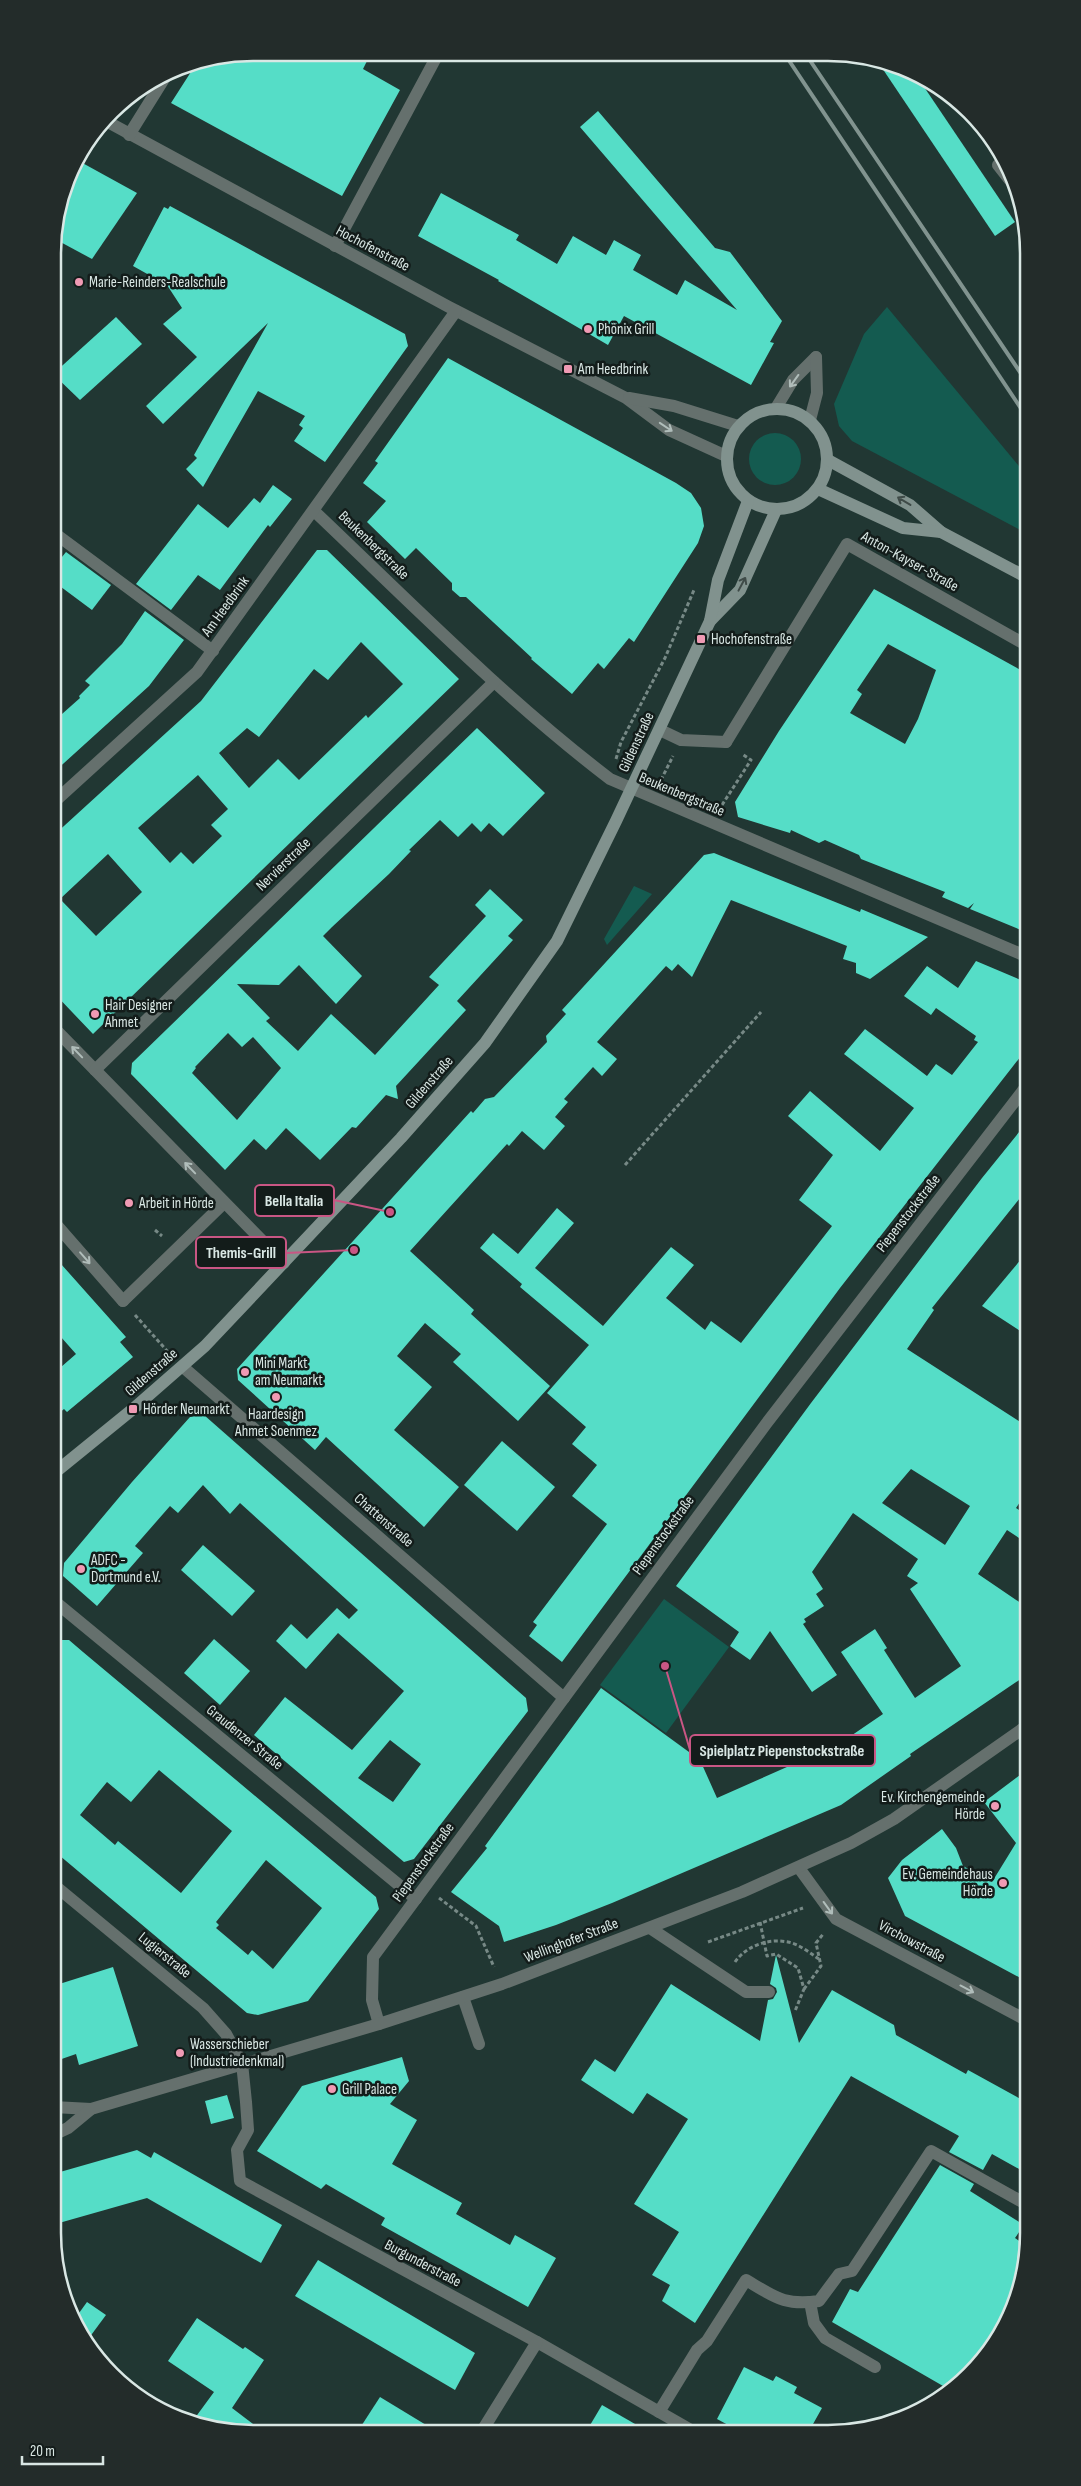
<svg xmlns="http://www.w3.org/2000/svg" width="1081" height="2486" font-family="'Sofia Sans Condensed',sans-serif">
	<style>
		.green { fill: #145b50 }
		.building { fill: #55ddc7; fill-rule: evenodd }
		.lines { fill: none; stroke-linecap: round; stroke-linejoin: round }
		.path { stroke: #778986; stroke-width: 3; stroke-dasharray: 4 2.5; stroke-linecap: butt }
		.service { stroke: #65706d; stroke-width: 12 }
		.minor { stroke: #65706d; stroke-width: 12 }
		.secondary { stroke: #81928e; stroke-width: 12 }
		.rail { stroke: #81938f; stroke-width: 4 }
		.oneway { stroke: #b0bdba }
		.oneway2 { stroke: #3f4b48 }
		.poi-dot { fill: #f09ab4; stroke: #131c1a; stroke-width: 2 }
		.labels { text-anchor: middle; stroke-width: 5; stroke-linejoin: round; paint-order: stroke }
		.street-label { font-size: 15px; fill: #d9e7e4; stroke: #131c1a }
		.poi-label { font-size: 15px; fill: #d9e7e4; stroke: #131c1a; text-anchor: start }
		.rim { fill: none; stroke: #d9e7e4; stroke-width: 2.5 }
		.leader { fill: none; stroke: #c95684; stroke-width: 2 }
		.callout-dot { fill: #c95684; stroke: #131c1a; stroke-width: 2 }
		.callout { fill: #131c1a; stroke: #c95684; stroke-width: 2 }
		.callout-label { font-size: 16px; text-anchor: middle; font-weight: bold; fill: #d9e7e4 }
	</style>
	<rect width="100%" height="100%" fill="#213733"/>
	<!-- green -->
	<g class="green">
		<path d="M887,307l141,170v57l-176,-93 -13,-15 -5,-22 30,-70z"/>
		<circle cx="775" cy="459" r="26"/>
		<path d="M634,886l18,8 -45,51 -3,-6z"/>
		<path d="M664,1599l65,48 -63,86 -66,-48z"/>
	</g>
	<!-- building -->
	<g class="building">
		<path d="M253,52l118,1 -8,16 37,21 -58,106 -171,-93 25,-39z"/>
		<path d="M876,59l38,13 101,150 -20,14z"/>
		<path d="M598,111l117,137 15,4 52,69 -12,21 4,1 -23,42 -127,-69 -16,29 -110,-64 1,-1 -81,-44 23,-43 78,42 -3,5 41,24 16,-28 33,19 8,-15 27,15 -8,15 44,25 8,-15 52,30 -157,-183z"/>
		<path d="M77,160l60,33 -45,66 -39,-21 20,-74z"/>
		<path d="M170,206l235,128 3,12 -83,116 -31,-21 9,-13 -4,-3 6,-9 -47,-25 -55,96 -17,-18 11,-11 -3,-3 74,-132 -105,101 -17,-18 51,-49 -34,-33 19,-16 -15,-23 -34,-19 31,-59 4,2z"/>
		<path d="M116,317l26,27 -62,56 -27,-26z"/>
		<path d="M448,358l228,125 15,10 10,15 3,18 -6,17 -64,99 -5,-4 -25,31 -6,-6 -26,31 -41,-35 1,-1 -66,-61h-6l-8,-7v-7l-36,-35 -11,11 -38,-37 19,-21 -23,-18 15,-20 -3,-2z"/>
		<path d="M273,485l19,14 -22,28 -2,-2 -48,65 -22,-15 -27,35 -35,-26 62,-80 30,24 26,-30 6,5z"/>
		<path d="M317,550h10l132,129 -366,355 -40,-42v-156l148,-135zM361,642l42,42 -35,34 -2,-3 -67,65 -21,-21 -29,29 -30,-35 28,-25 12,9 55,-68 14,11zM198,775l30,34 -17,16 11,11 -29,28 -12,-12 -11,11 -32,-35zM108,854l34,38 -46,44 -36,-37z"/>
		<path d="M66,552l45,33 -19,25 -39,-29v-13z"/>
		<path d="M874,589l154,85v259l-58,-24 4,-6 -6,5 -26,-11 3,-5 -84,-33 -2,-4 -34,-15 -6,3 -28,-13 -1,3 -52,-16 -3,-15 44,-71zM888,644l48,26 -18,49 -13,25 -55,-31 12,-19 -5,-4z"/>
		<path d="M145,611l39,29 -35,46 -96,87v-51l27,-24 -1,-2 11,-11 -5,-4 37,-37z"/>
		<path d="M477,728l68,65 -42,43 -14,-13 -8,9 -9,-9 -14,14 -18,-17 -31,30 2,1 -22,23 -57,53 -9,9 39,40 -26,28 -37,-39 -20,20 -42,-1 33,34 -4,3 32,30 33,-37 44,41 64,-70 -10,-8 57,-61 -11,-11 15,-16 33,31 -15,16 5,4 -56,61 9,9 -70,76 2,13 -12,-4 -30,33 -4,-1 -32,33 -34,-32 -20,22 -12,-11 -29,31 -94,-96 1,-11zM228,1033l14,14 11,-10 28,31 -44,52 -45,-47 4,-5 -1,-1z"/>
		<path d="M714,853l146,59 1,-3 67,28 -58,42 -14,-6v-10l-13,-4 4,-13 -116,-46 -39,77 -14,-13 -6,7 -6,-5 -69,76 20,17 -15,17 -9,-9 -29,32 4,3 -13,15 10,9 -21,24 -22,-19 -13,15 -2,-2 -97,107 64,59 -3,4 79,72 -32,35 -65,-59 8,-8 -36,-31 -28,33 35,31 -38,43 65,57 -35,40 -98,-90 -11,13 -77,-70 -1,-11 234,-258 2,2 12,-14 9,-2 32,-33 21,-22 -1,-6 20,-22 -4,-4 142,-155z"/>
		<path d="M976,961l52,22v64l-188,241 -278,374 -33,-26 8,-11 -4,-3 74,-98 -35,-28 25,-31 -25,-21 14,-17 -39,-34 42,-48 -69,-58 2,-3 -42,-36 13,-15 25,21 39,-46 17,15 -39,45 68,58 68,-79 23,18 -28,33 39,32 6,-9 30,22 91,-117 -33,-26 34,-45 -45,-39 22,-25 70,60 34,-43 -70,-54 21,-25 62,47 9,-12 16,11 26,-33 -4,-2 2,-4 -40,-28 -5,7 -27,-19 23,-30 31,22z"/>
		<path d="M1028,1121v67l-96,120 2,2 -27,39 121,78v63l-12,18 12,8v28l-21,-14 -29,44 50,34v66l-118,80 1,2 -70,49 -229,98 -56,22 -52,17 -5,-16 -48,-34 36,-44 -2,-2 116,-158 99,72 17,38 122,-54 44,-30 -42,-62 34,-23 12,19 -3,2 31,48 46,-32 -51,-77 8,-6 -11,-7 11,-17 -65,-46 -41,59 11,17 -7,5 8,12 -20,13 2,3 -3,2 34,51 -25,17 -42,-61 -20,29 -20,-14 9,-14 -63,-46 135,-183 171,-225zM911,1469l59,37 -25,39 -63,-42z"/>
		<path d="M1028,1251v85l-46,-30z"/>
		<path d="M53,1255l73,82 -6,5 13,15 -66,55 -3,-3 -11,9v-44l23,-20 -23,-26z"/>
		<path d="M204,1415l322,283 2,13 -114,148 -10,3 -150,-127 31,-38 67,53 52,-59 -66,-58 -32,36 -30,-28 15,-17 16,15 30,-31 12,11 9,-9 -118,-107 -10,11 -27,-29 -25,28 -8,-7 -35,40 8,7 -46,53 -34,-30 1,-13 68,-81 58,-65zM390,1740l31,24 -28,38 -35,-24z"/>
		<path d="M502,1441l53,46 -38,44 -53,-46z"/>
		<path d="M203,1545l52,46 -23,25 -51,-46z"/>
		<path d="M214,1639l36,32 -30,34 -36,-32z"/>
		<path d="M59,1640h10l14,12 293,245 3,12 -71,92 -50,14 -11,-2 -194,-163v-202zM159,1770l73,61 -51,62 -63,-52 -3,4 -35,-30 27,-33 24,20zM266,1860l56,48 -49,61 -21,-19 -4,5 -32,-27 3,-3 -3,-3z"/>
		<path d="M1028,1769v213l-123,-66 -17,-38 14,-18 40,-31 14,19 7,18 29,16 24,-39 -32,-41z"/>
		<path d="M776,1955l23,88 33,-53 62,35 2,10 70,39 2,-4 60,33v71l-36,-20 -9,16 -34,-18 10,-16 -108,-60 -156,247 -33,-22 8,-16 -18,-10 27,-43 -45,-28 54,-85 -41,-26 -14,21 -52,-34 14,-21 20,13 56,-88 89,57 8,-41 5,-1 4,-7 -1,-4 -6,-4z"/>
		<path d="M113,1967l25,79 -59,19 -3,-11 -23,8v-76z"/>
		<path d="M402,2057l7,24 -19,23 27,16 -25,44 70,39 -6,11 54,31 5,-10 41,23 -28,49 -147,-82 4,-7 -59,-34 -5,5 -64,-38 45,-65z"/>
		<path d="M227,2095l7,23 -23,6 -6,-23z"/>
		<path d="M137,2150l14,8 3,-6 128,73 -21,38 -114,-65 -95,27 1,-51z"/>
		<path d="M940,2165l34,19 -4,7 54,34 -9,13 13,9 -10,51 -31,57 -37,35 -118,-68 18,-33 8,3z"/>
		<path d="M318,2260l157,93 -20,37 -160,-94z"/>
		<path d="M87,2302l19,13 -20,27 -12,-22z"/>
		<path d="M197,2318l46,31 2,-2 19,13 -32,48 29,22h-47l-22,-8 22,-30 -46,-31z"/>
		<path d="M744,2367l29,14 3,-5 21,11 -3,6 28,15 -14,25h-65l-26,-14z"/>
		<path d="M380,2397l56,34h-78z"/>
		<path d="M602,2405l47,27h-63z"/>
	</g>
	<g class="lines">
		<!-- path -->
		<g class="path">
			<path d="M616,759l5,-17 44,-84 29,-68"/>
			<path d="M661,780l12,-24"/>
			<path d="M722,805l29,-45 -9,-6"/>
			<path d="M625,1165l136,-153"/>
			<path d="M155,1230l7,6"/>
			<path d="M135,1315l34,38"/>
			<path d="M439,1898l37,28 18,41"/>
			<path d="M760,1922l7,34 9,-2 22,14 6,21 -9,22"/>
			<path d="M708,1942l95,-34"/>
			<path d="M735,1962c11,-16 33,-24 53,-20 11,2 22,11 31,17"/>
			<path d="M804,1989l17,-23 -5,-23 8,-10"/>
		</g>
		<!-- service -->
		<g class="service">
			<path d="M998,165l11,14"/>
			<path d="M335,246l103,-192"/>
			<path d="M776,408l17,-28 23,-23"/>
			<path d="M810,420l7,-27 -1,-36"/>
			<path d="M53,532l160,119"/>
			<path d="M660,730l21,10 45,2"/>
			<path d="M123,1301l101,-98"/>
			<path d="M650,1928l96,64h23"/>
			<path d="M463,1997l16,47"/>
			<path d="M810,2302l4,21 11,15 50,29"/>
			<path d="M659,2412l38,-62 10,-9 39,-61c29,17 38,26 73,21l20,-27 13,-3 79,-120 95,53 2,-3"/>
		</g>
		<!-- minor -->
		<g class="minor">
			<path d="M106,121l343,186 177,91 43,32 57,26"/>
			<path d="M129,135l38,-61"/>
			<path d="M1011,176l-2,3 8,10"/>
			<path d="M629,398l45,8 64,20"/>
			<path d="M314,511c97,92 190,187 296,268l418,178"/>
			<path d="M726,742l121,-198 181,102"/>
			<path d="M53,803l144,-131 259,-361"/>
			<path d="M53,1027l231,236"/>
			<path d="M95,1070l399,-388"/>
			<path d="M53,1221l70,80"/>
			<path d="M183,1367l381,331"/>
			<path d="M53,1600l363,299"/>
			<path d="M799,1868l37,51 192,102"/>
			<path d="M53,1884l150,124 23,26 16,29 4,39 2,28 -11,20 3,31 297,161 159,91"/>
			<path d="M379,2024l-7,-24 1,-43 393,-533 262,-340"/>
			<path d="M53,2107l38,2"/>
			<path d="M53,2135l15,-7 23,-19 288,-85 123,-40 240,-92 109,-49 43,-24 134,-94"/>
			<path d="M482,2431l55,-89"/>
		</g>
		<!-- secondary -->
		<g class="secondary">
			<circle cx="777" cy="459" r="50"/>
			<path d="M828,460l82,45 31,27 87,46"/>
			<path d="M818,489l85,39 38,4"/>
			<path d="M710,621l30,-31 36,-80"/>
			<path d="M53,1474l80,-65 72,-63 196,-208 84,-95 72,-102 59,-120 94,-200 8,-41 30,-79"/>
		</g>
		<!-- rail -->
		<g class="rail">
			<path d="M786,56l242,363"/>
			<path d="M807,56l221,328"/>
		</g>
	</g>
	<!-- one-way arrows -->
	<defs><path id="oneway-shaft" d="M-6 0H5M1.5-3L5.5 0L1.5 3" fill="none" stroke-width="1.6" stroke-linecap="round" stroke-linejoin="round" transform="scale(1.25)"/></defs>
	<g class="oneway">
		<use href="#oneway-shaft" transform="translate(794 381) rotate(126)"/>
		<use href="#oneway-shaft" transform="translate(666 427) rotate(34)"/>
		<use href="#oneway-shaft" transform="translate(77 1052) rotate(-134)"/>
		<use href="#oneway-shaft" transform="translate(190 1168) rotate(-134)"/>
		<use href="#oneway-shaft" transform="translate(85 1258) rotate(49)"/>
		<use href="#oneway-shaft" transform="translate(828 1908) rotate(54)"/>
		<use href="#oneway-shaft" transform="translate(967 1989) rotate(28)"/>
	</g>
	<g class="oneway2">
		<use href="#oneway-shaft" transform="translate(904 501) rotate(-149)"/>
		<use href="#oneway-shaft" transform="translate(742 584) rotate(-62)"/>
	</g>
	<!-- markers -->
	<g class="poi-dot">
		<circle cx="79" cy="282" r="5"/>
		<circle cx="588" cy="329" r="5"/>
		<rect x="563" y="364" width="10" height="10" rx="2.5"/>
		<rect x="696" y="634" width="10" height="10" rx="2.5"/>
		<circle cx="95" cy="1014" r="5"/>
		<circle cx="129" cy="1203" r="5"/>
		<circle cx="245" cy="1372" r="5"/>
		<circle cx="276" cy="1397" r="5"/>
		<rect x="128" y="1404" width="10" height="10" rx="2.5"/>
		<circle cx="81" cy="1569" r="5"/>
		<circle cx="995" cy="1806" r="5"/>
		<circle cx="1003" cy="1883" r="5"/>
		<circle cx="180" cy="2053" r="5"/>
		<circle cx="332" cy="2089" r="5"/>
	</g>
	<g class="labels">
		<!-- street labels -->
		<g class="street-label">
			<text transform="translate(373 248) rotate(28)" y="5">Hochofenstraße</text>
			<text transform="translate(374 545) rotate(44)" y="5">Beukenbergstraße</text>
			<text transform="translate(910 561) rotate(29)" y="5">Anton-Kayser-Straße</text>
			<text transform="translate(225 606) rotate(-54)" y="5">Am Heedbrink</text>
			<text transform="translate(636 742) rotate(-65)" y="5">Gildenstraße</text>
			<text transform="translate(682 794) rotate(23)" y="5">Beukenbergstraße</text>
			<text transform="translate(283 864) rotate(-44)" y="5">Nervierstraße</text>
			<text transform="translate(429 1082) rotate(-49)" y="5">Gildenstraße</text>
			<text transform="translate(908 1213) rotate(-52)" y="5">Piepenstockstraße</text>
			<text transform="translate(151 1372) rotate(-41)" y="5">Gildenstraße</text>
			<text transform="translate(384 1520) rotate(41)" y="5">Chattenstraße</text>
			<text transform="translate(663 1535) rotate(-54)" y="5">Piepenstockstraße</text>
			<text transform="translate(245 1737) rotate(39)" y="5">Graudenzer Straße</text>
			<text transform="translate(423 1862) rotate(-54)" y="5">Piepenstockstraße</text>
			<text transform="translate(571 1940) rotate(-21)" y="5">Wellinghofer Straße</text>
			<text transform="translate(912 1941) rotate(28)" y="5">Virchowstraße</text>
			<text transform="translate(165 1955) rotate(39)" y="5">Lugierstraße</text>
			<text transform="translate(423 2263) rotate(28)" y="5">Burgunderstraße</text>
		</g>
		<!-- poi labels -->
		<g class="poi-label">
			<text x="89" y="287">Marie-Reinders-Realschule</text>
			<text x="598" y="334">Phönix Grill</text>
			<text x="578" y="374">Am Heedbrink</text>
			<text x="711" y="644">Hochofenstraße</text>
			<text x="105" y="1010">Hair Designer<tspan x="105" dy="17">Ahmet</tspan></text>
			<text x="139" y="1208">Arbeit in Hörde</text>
			<text x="255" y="1368">Mini Markt<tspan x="255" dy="17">am Neumarkt</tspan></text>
			<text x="143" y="1414">Hörder Neumarkt</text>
			<text x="276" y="1419" text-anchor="middle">Haardesign<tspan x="276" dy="17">Ahmet Soenmez</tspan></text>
			<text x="91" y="1565">ADFC -<tspan x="91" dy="17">Dortmund e.V.</tspan></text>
			<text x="985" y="1802" text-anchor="end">Ev. Kirchengemeinde<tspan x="985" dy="17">Hörde</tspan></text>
			<text x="993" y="1879" text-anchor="end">Ev. Gemeindehaus<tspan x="993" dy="17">Hörde</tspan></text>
			<text x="190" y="2049">Wasserschieber<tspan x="190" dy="17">(Industriedenkmal)</tspan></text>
			<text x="342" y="2094">Grill Palace</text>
		</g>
	</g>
	<!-- crop -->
	<path d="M0 0H1081V2486H0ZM253 61H828A192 192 0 0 1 1020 253V2233A192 192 0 0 1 828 2425H253A192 192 0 0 1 61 2233V253A192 192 0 0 1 253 61Z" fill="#232c2a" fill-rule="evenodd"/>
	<path class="rim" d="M253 61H828A192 192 0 0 1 1020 253V2233A192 192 0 0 1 828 2425H253A192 192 0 0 1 61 2233V253A192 192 0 0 1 253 61Z"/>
	<!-- callouts -->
	<path class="leader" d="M390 1212L334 1200M354 1250L286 1253M665 1666L690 1750"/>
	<g class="callout-dot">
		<circle cx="390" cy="1212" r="5"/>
		<circle cx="354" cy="1250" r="5"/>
		<circle cx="665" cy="1666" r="5"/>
	</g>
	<g class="callout">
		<rect x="255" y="1185" width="79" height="31" rx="5"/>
		<rect x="196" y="1237" width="90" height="31" rx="5"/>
		<rect x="690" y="1735" width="185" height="31" rx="5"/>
	</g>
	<g class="callout-label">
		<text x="294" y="1206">Bella Italia</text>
		<text x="241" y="1258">Themis-Grill</text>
		<text x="782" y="1756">Spielplatz Piepenstockstraße</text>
	</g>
	<!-- scale -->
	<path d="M22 2456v8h81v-8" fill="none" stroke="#d9e7e4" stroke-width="2.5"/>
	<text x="30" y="2456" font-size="15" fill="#d9e7e4" stroke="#131c1a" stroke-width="4" paint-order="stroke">20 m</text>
</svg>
